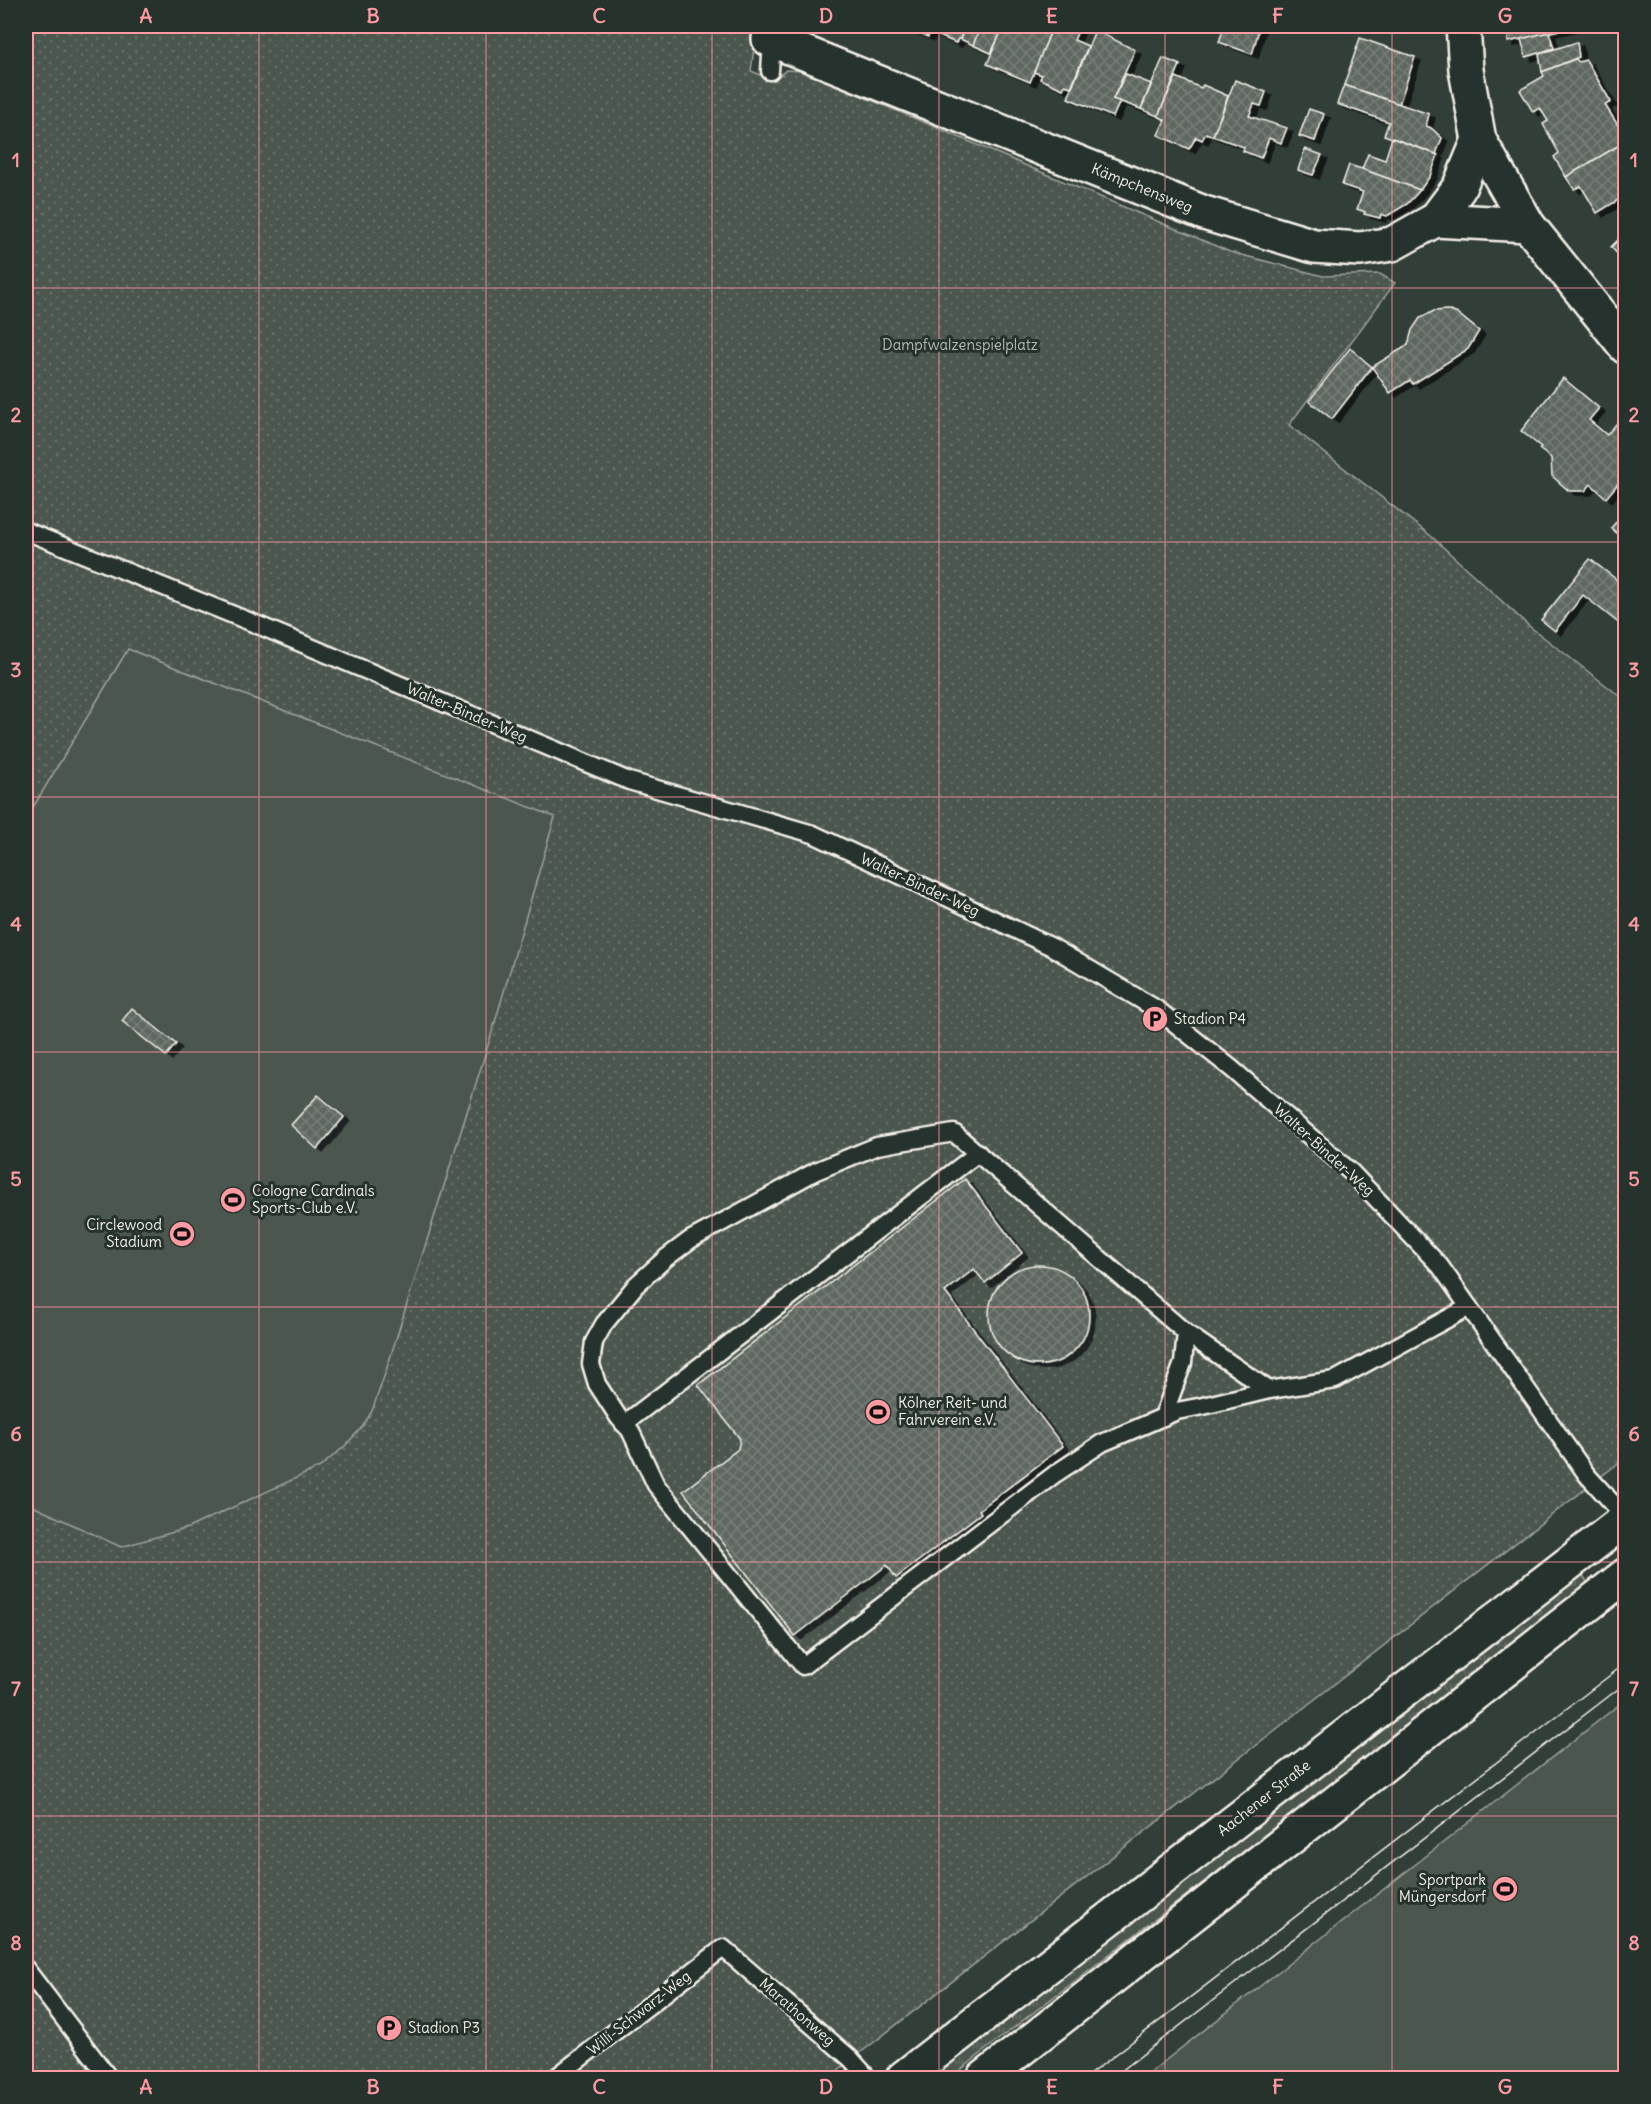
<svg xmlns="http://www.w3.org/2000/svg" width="1651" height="2104" font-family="Delius,sans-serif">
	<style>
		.grass { fill: url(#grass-tufts); stroke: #a0a49c; stroke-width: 1.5 }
		.park { fill: url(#park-dots); stroke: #a0a49c; stroke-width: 1.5 }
		.garden { fill: #4c564f; stroke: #a0a49c; stroke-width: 1.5 }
		.building { fill: url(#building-cross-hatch); stroke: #f4f1e8; stroke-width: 1.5; filter: url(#shadow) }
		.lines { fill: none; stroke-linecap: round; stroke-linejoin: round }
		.service-casing { stroke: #f4f1e8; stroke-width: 21 }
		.minor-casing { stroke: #f4f1e8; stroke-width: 38 }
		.primary-casing { stroke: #f4f1e8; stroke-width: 38 }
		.service { stroke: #26332d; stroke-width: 16 }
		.minor { stroke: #26332d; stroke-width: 33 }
		.primary { stroke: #26332d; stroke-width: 33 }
		.tram { stroke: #f4f1e8; stroke-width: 1.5 }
		.grid { fill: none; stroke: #ff9aa2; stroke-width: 1.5; stroke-opacity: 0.55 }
		.labels { text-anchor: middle; stroke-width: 6; stroke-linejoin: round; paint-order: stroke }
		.street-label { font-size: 15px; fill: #f4f1e8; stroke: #26332d }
		.park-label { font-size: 15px; fill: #b9bbb2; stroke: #26332d }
		.poi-label { font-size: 15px; fill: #f4f1e8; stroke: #26332d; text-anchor: start }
		.neatline { fill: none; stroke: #ff9aa2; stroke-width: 2 }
		.grid-label { font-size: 20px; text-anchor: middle; font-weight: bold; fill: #ff9aa2 }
	</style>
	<defs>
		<pattern id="grass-tufts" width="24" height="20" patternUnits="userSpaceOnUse" patternTransform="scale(1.5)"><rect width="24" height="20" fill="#4c564f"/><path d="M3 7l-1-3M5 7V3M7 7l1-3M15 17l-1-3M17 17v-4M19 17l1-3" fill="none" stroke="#666f68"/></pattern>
		<pattern id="park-dots" width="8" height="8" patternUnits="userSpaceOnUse" patternTransform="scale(1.5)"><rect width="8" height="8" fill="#4c564f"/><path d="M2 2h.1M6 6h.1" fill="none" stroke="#666f68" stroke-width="1.8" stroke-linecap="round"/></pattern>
		<pattern id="building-cross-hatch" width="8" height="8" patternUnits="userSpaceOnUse" patternTransform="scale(1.5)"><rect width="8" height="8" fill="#5f6861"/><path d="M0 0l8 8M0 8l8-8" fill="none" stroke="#777e78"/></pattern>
		<filter id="shadow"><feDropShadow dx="6" dy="4" stdDeviation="0" flood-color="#0009"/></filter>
	</defs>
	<rect width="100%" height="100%" fill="#323e38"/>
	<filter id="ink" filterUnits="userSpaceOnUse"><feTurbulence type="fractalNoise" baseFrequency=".0167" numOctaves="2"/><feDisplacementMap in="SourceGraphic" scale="12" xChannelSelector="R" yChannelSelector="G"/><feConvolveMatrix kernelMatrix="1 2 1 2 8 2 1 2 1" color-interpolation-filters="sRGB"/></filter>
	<g filter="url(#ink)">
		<!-- grass -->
		<path class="grass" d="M1578,1568l12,18 -595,456 -44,36h-33z"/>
		<!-- park -->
		<path class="park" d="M26,26h724l6,6 -5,39 23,9 12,-10 17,1 427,181 93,24 57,-2 15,9 -106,142 142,111 98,90 96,74v758l-797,620h-802z"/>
		<!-- garden -->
		<g class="garden">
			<path d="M128,649l427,168 -62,212 -107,342 -14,40 -9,15 -18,20 -25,21 -132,61 -67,19 -95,-44v-684z"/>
			<path d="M1625,1700v378h-482z"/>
		</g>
		<!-- building -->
		<g class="building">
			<path d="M910,26h56l-6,13h-2l-2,4 -26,-11 -2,5 -19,-8z"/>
			<path d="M966,26h15l-8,19 -13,-6z"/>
			<path d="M981,26l20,6 -10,21 -18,-8z"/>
			<path d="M985,26h68l-23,56 -43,-18 14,-32z"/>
			<path d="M1053,26h12l13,5 -4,9 14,6 -17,41 -6,-2 -2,4 -23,-10 2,-4 -8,-3z"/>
			<path d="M1224,26h36l-8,28 -33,-12z"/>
			<path d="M1407,26h22v1l-22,1z"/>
			<path d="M1507,26h69l-68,16z"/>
			<path d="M1095,30l40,20 -22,49 7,2 -7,16 -45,-19z"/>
			<path d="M1549,32l5,16 -28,9 -5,-18z"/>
			<path d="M1360,38l55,19 -16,47 -55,-19z"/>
			<path d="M1577,42l2,15 -37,15 -3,-18z"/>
			<path d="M1163,58l17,7 -22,51 -17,-7z"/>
			<path d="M1575,59l4,3 7,-2 25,42 -6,3 21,33v3l-60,36 -12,-20 5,-4 -16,-29 5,-3 -8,-13 -7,4 -13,-22 24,-14 -2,-4z"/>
			<path d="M1126,74l25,10 -10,25 -28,-10z"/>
			<path d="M1176,77l25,11 2,-3 25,11 -15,40 -7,-3 -4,7 -6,-3 -7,12 -31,-14 7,-15 -7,-4z"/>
			<path d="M1235,80l31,12 -5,14 -7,-2 -5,12 38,12 -6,15 -12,-5 -8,20 -18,-7 1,-4 -31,-11z"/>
			<path d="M1344,85l85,29 -3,12 5,2 11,10 -6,16 -52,-19 5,-13 -52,-18z"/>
			<path d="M1309,109l15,5 -9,27 -16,-5z"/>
			<path d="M1392,138l46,17 -8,21 -10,14 -58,-21 6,-15 17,6z"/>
			<path d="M1626,141v51l-4,2 1,3 -26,16 -16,-27 -7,3 -8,-12z"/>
			<path d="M1305,149l17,6 -9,20 -15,-5z"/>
			<path d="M1349,165l13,4 58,21 -13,14 -20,12 -6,-2 -1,4 -16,-4 1,-2 -8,-3 6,-17 -21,-7z"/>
			<path d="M1626,232v31l-15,-16z"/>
			<path d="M1447,310l11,4 21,17 -11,18 -55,35 -3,-4 -20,13 -18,-26 36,-22 4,-15 8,-12 14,-7z"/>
			<path d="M1350,348l22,19 -40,52 -23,-18z"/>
			<path d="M1563,378l36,30 -10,12 18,15 10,-12 9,7v44l-20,24 -15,-14 -6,7h-16l-17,-15 -1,-18 -12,-9 2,-2 -20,-16z"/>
			<path d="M1626,511v30l-15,-13z"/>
			<path d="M1590,559l36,28v42l-43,-34 -28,36 -14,-11z"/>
			<path d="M132,1008l44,36 -10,12 -44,-35z"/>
			<path d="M318,1095l26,22 -27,32 -26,-24z"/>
			<path d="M965,1179l57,74 -37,30 -11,-14 -29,23 118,154 -84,64 2,3 -85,65 -9,-13 -92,71 -112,-145 55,-42 2,-10 -42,-54z"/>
			<circle cx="1039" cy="1315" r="50"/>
		</g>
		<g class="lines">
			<!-- service casing -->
			<g class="service-casing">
				<g id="service">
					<path d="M770,71l2,-31"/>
					<path d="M26,531l232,94 371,156 184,53 239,113 106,63 74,59 119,103 89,94 147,209 39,43"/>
					<path d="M1269,1390l-66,16 -26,5 -75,32 -47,31 -252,192 -147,-181 -26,-55 -11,-12 -22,-34 -6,-20 3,-22 10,-18 32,-39 30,-27 24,-18 126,-69 61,-25 77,-13 232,200 83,57 66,-10 134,-73"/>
					<path d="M1163,1417l20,-54 3,-30"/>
					<path d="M624,1424l354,-271"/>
					<path d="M26,1969l83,109"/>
					<path d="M555,2078l168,-130 128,111 17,19"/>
				</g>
			</g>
			<!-- minor casing -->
			<g class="minor-casing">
				<g id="minor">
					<path d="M771,26l-2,13 3,1 432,173 110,33 46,3 32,-5 43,-24 24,-32 20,-48"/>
					<path d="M1463,26l3,44 13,70 49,85 98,122"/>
					<path d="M1435,220l93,5"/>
				</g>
			</g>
			<!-- primary casing -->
			<g class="primary-casing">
				<g id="primary">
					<path d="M903,2078l723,-559"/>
					<path d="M984,2078l642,-503"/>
				</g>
			</g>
			<!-- service -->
			<use href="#service" class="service"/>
			<!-- minor -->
			<use href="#minor" class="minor"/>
			<!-- primary -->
			<use href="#primary" class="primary"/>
			<!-- tram -->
			<g class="tram">
				<path d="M1085,2078l541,-415"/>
				<path d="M1112,2078l514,-395"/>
			</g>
		</g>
	</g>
	<!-- grid -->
	<path class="grid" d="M259,26v2052M486,26v2052M712,26v2052M939,26v2052M1165,26v2052M1392,26v2052M26,288h1600M26,542h1600M26,797h1600M26,1052h1600M26,1307h1600M26,1562h1600M26,1816h1600"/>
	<!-- icons -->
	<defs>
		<g id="parking-disc" transform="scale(1.35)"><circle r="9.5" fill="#ff9aa2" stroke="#26332d"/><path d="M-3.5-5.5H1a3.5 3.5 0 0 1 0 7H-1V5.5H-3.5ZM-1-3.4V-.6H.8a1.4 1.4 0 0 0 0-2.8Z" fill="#111"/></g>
		<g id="stadium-disc" transform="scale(1.35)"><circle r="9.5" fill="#ff9aa2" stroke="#26332d"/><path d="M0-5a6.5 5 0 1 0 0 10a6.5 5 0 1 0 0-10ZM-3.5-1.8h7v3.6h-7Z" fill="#111"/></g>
	</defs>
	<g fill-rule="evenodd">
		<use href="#parking-disc" x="1155" y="1019"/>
		<use href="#stadium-disc" x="233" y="1200"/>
		<use href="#stadium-disc" x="182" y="1234"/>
		<use href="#stadium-disc" x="878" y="1412"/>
		<use href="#stadium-disc" x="1505" y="1889"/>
		<use href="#parking-disc" x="389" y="2028"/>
	</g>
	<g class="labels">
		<!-- street labels -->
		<g class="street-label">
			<text transform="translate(1142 188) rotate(22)" y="5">Kämpchensweg</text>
			<text transform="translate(467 713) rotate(23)" y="5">Walter-Binder-Weg</text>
			<text transform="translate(920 885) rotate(25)" y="5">Walter-Binder-Weg</text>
			<text transform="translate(1324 1150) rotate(42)" y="5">Walter-Binder-Weg</text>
			<text transform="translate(1264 1798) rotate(-38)" y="5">Aachener Straße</text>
			<text transform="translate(797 2012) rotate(41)" y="5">Marathonweg</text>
			<text transform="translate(639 2013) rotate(-38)" y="5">Willi-Schwarz-Weg</text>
		</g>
		<!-- park labels -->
		<g class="park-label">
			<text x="960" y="350">Dampfwalzenspielplatz</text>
		</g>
		<!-- poi labels -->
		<g class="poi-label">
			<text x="1174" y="1024">Stadion P4</text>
			<text x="252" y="1196">Cologne Cardinals<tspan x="252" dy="17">Sports-Club e.V.</tspan></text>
			<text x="162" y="1230" text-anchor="end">Circlewood<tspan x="162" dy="17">Stadium</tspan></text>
			<text x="898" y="1408">Kölner Reit- und<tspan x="898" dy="17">Fahrverein e.V.</tspan></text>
			<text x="1486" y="1885" text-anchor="end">Sportpark<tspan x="1486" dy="17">Müngersdorf</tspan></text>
			<text x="408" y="2033">Stadion P3</text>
		</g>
	</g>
	<!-- margin -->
	<rect width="1651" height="2104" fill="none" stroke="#26332d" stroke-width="66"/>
	<rect x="33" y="33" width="1585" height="2038" class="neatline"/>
	<g class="grid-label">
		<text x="146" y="23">A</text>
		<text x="373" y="23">B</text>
		<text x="599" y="23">C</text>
		<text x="826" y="23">D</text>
		<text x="1052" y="23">E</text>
		<text x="1278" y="23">F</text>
		<text x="1505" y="23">G</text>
		<text x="16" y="167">1</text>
		<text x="1634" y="167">1</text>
		<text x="16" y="422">2</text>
		<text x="1634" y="422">2</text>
		<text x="16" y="677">3</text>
		<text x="1634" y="677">3</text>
		<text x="16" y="931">4</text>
		<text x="1634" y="931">4</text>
		<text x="16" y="1186">5</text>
		<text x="1634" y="1186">5</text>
		<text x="16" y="1441">6</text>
		<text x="1634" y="1441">6</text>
		<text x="16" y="1696">7</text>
		<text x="1634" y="1696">7</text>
		<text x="16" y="1950">8</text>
		<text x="1634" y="1950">8</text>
		<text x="146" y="2094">A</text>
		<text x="373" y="2094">B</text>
		<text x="599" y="2094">C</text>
		<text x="826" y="2094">D</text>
		<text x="1052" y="2094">E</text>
		<text x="1278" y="2094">F</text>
		<text x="1505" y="2094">G</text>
	</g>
</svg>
